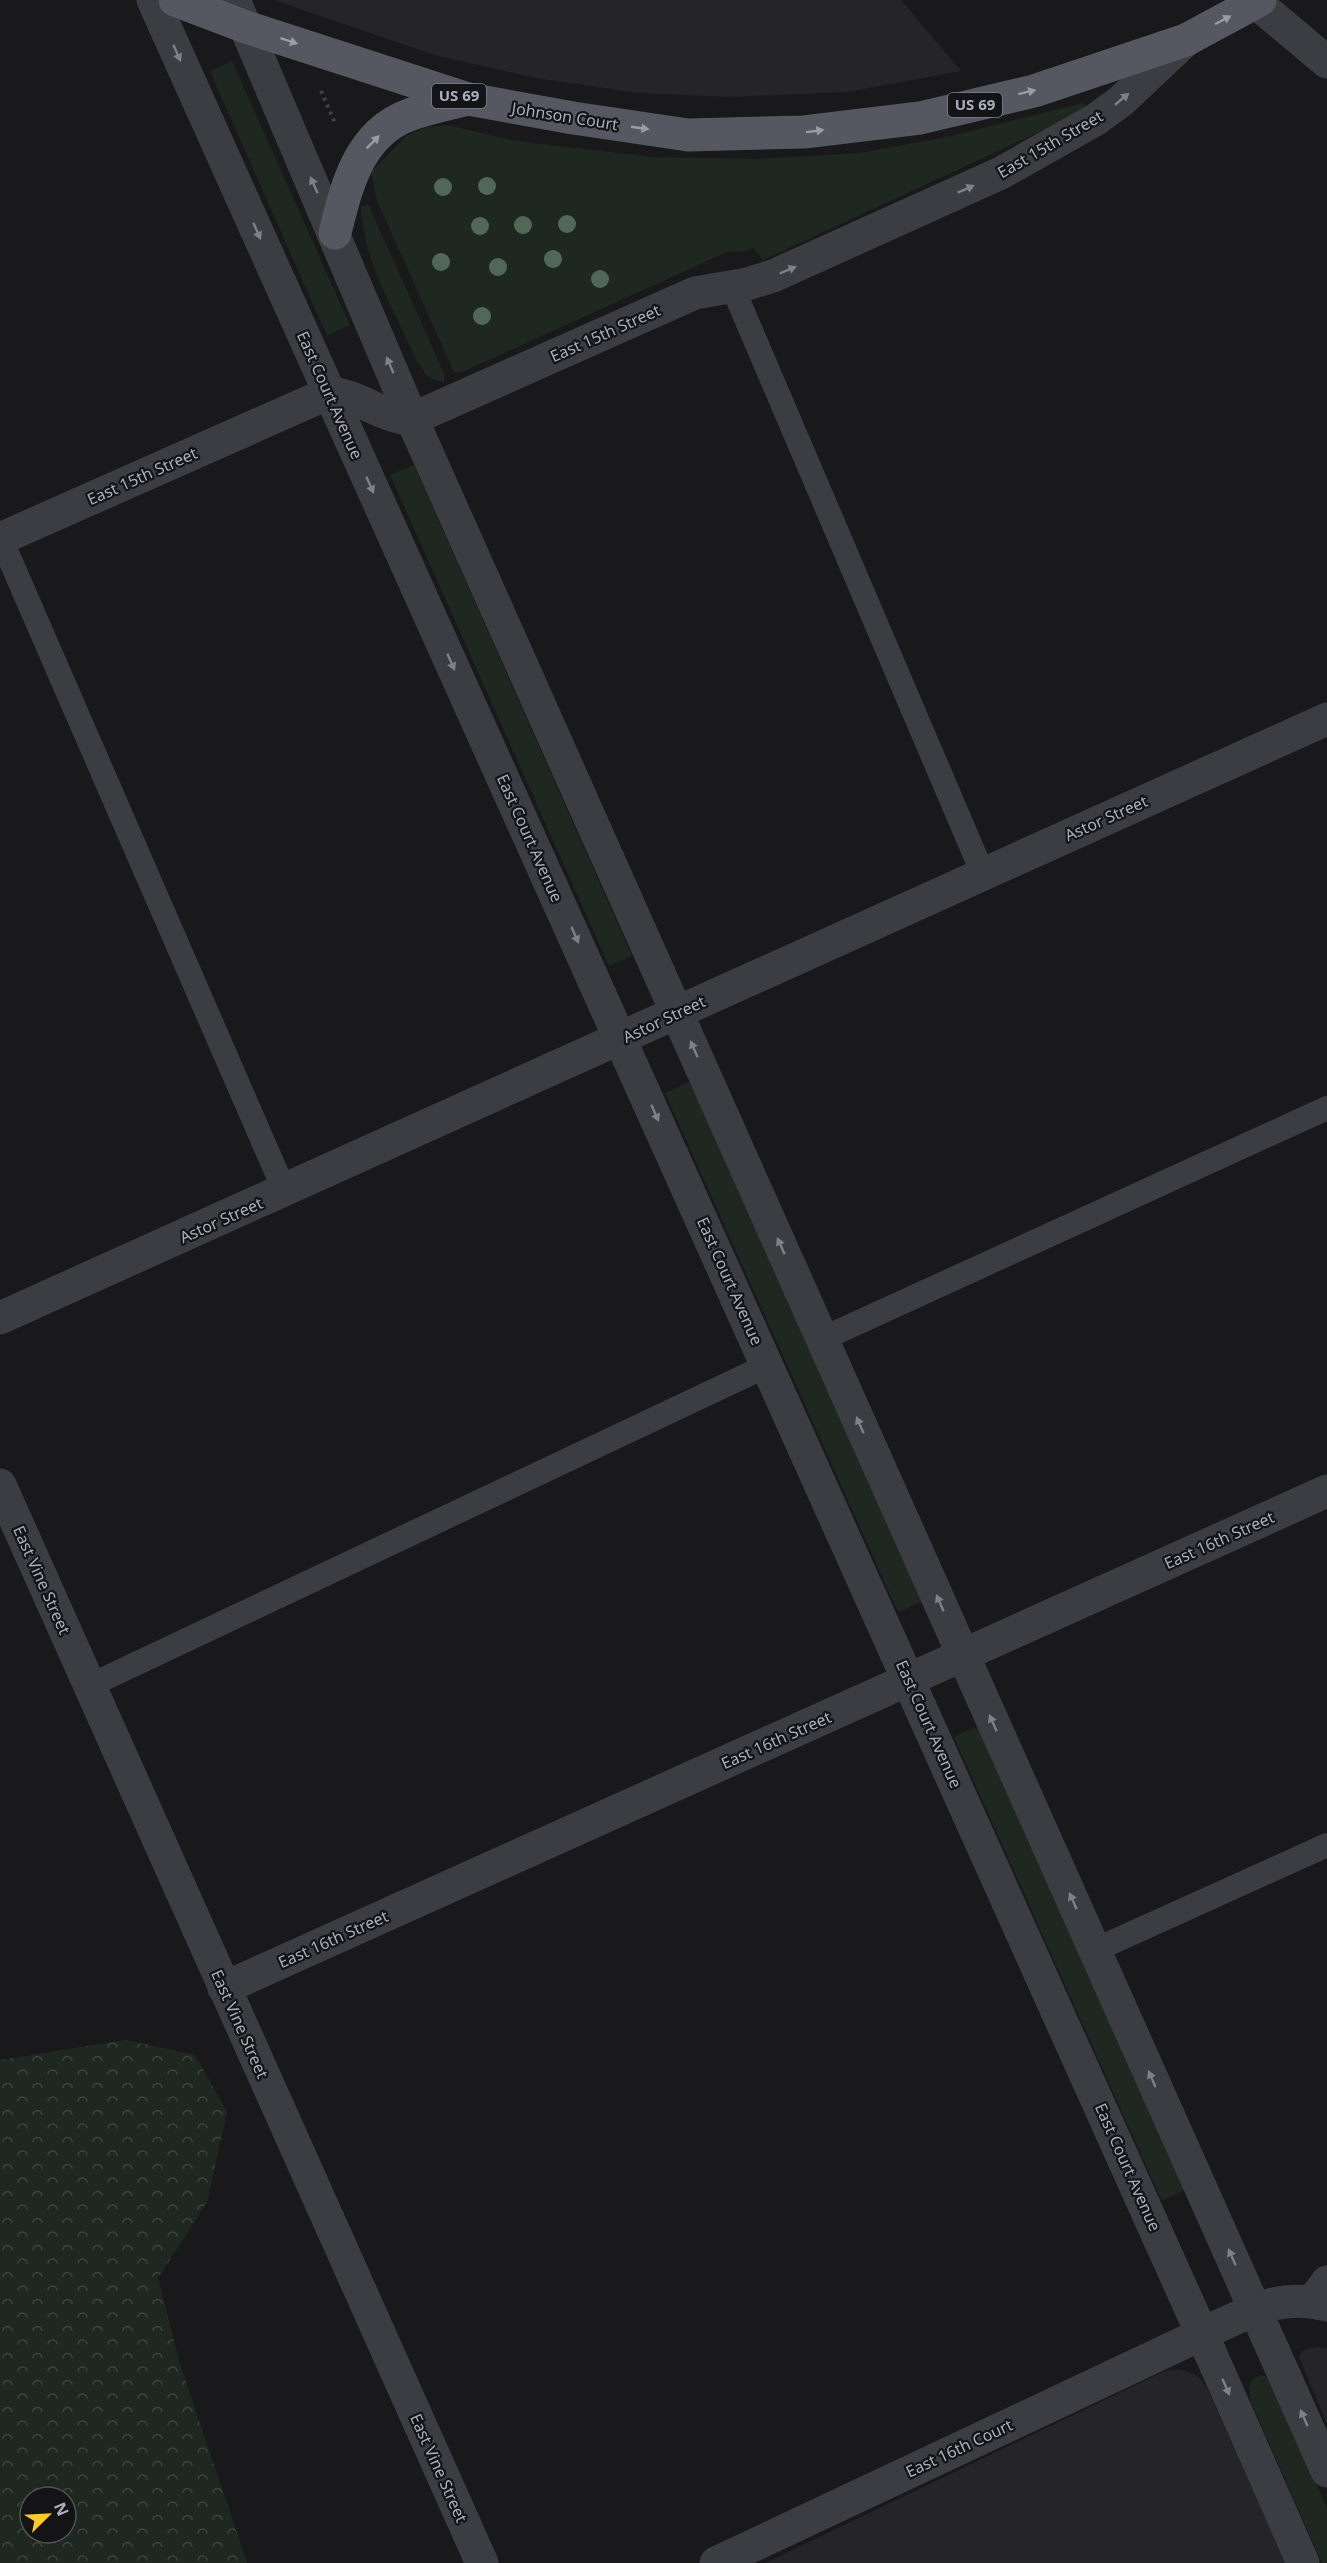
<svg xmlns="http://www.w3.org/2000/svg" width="1327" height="2563" font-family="'Noto Sans',sans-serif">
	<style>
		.built { fill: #252529 }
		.green { fill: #1e2820 }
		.forest { fill: url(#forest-crowns); fill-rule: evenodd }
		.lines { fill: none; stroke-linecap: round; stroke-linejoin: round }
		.path { stroke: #404149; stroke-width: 4; stroke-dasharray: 3 4.5; stroke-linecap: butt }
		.service { stroke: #3c3c43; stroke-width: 24 }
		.minor { stroke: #3c3c43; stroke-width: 33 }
		.tertiary { stroke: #3c3c43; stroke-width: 33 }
		.primary { stroke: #555761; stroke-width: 33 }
		.tree { fill: #526856 }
		.oneway { fill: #999dab }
		.oneway2 { fill: #7e818c }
		.labels { text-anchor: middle; stroke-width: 4.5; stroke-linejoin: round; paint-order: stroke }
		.shield { fill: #141417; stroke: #7d808b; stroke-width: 1.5 }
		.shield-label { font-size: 15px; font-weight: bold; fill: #aaafbd }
		.street-label { font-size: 16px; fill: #aaafbd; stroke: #141417 }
	</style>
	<defs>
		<pattern id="forest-crowns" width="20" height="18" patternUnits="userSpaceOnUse" patternTransform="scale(1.5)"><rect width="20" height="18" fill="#1e2820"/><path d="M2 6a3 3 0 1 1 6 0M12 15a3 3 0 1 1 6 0" fill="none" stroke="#3c453e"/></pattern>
	</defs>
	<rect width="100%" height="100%" fill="#19191c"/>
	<!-- built -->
	<g class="built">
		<path d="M274,0h627l60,71 -114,21 -116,5 -92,-4 -104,-15 -101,-23z"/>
		<path d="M1317,2347l10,2v75l-28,-67 2,-5 6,-3z"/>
		<path d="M1176,2369l11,2 12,6 9,13 77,173h-520l398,-191z"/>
	</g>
	<!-- green -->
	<g class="green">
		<path d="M232,61l118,264 -23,11 -117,-265z"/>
		<path d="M1083,103l4,4 -5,5 -319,148 -9,-12 -8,3 -19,1 -265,120h-8l-77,-171 -6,-29 35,-36 21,-9 20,-2 70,16 135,16 106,2 102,-6 91,-17z"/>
		<path d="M368,204l76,169v10l-17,-7 -10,-15c-22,-49 -54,-100 -56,-154z"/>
		<path d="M414,465l218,491 -23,10 -219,-491z"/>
		<path d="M690,1082l233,519 -25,11 -233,-519z"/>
		<path d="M979,1726l205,464 -22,11 -208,-464z"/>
		<path d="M1262,2375l7,3 5,11 53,119v55h-5l-71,-161 -2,-15 4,-8z"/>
	</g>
	<!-- forest -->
	<path class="forest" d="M126,2040l69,15 32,57 -20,90 -49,76 21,83 68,202h-247v-503zM30,2497h36v36h-36z"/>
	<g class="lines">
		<!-- path -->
		<path class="path" d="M321,91l15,34"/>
		<!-- service -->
		<g class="service">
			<path d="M732,286l251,588"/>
			<path d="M1,539l284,653"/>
			<path d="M822,1339l505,-231"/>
			<path d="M89,1686l679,-321"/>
			<path d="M1095,1950l232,-105"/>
		</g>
		<!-- minor -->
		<g class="minor">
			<path d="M1253,0l74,62"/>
			<path d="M0,539l329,-146c30,2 54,25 83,26l283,-126 52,-9 26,-8 228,-103 94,-53 26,-19 65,-61"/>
			<path d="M0,1318l1327,-599"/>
			<path d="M0,1485l482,1078"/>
			<path d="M224,1988l1103,-497"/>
			<path d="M1313,2301l14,-19"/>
			<path d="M716,2563l486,-229"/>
		</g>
		<!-- tertiary -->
		<g class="tertiary">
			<path d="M153,0l1049,2334 101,229"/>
			<path d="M234,0l178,419 915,2052"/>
			<path d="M1202,2334c45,-20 74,-42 125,-29"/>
		</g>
		<!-- primary -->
		<g class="primary">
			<path d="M175,0l71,27 222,72 105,19 115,17 116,-3 116,-14 114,-27 152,-51 74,-40"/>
			<path d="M335,233c11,-46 24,-100 74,-118 19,-7 40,-11 59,-16"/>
		</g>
	</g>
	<!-- trees -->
	<g class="tree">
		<circle cx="487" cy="186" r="9"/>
		<circle cx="443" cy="187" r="9"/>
		<circle cx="567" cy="224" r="9"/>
		<circle cx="523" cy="225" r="9"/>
		<circle cx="480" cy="226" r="9"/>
		<circle cx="553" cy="259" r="9"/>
		<circle cx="441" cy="262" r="9"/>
		<circle cx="498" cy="267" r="9"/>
		<circle cx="600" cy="279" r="9"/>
		<circle cx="482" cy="316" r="9"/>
	</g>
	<!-- one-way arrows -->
	<defs><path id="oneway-solid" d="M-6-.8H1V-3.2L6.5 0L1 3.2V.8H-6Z" transform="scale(1.5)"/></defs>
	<g class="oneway">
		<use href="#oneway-solid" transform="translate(1223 20) rotate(-28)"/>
		<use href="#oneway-solid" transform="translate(289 41) rotate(18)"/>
		<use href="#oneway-solid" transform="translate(1027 92) rotate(-14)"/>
		<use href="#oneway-solid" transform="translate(640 128) rotate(8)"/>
		<use href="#oneway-solid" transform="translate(815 131) rotate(-7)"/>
		<use href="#oneway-solid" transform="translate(373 142) rotate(-45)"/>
	</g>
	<g class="oneway2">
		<use href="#oneway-solid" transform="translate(177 53) rotate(66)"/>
		<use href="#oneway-solid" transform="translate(1122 99) rotate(-40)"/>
		<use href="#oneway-solid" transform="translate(314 185) rotate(-114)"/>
		<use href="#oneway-solid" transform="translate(966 189) rotate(-24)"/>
		<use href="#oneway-solid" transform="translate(257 231) rotate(66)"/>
		<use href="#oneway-solid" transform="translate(788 270) rotate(-23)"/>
		<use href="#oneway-solid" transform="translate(390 365) rotate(-113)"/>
		<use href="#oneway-solid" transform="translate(370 485) rotate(66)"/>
		<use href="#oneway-solid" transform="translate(451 662) rotate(66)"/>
		<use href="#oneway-solid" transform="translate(575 935) rotate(66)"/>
		<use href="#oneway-solid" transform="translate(694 1049) rotate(-114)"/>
		<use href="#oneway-solid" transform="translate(655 1113) rotate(66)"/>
		<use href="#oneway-solid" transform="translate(781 1246) rotate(-114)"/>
		<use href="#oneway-solid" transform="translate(860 1425) rotate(-114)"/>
		<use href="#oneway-solid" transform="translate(940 1603) rotate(-114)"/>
		<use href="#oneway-solid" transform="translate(993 1723) rotate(-114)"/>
		<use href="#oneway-solid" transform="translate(1073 1901) rotate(-114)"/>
		<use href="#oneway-solid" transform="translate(1152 2079) rotate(-114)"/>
		<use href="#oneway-solid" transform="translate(1232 2257) rotate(-114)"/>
		<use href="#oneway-solid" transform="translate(1226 2387) rotate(66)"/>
		<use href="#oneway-solid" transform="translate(1304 2418) rotate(-114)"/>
	</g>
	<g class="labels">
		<!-- shield labels -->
		<g class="shield">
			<rect x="432" y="84" width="54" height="24" rx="4.5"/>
			<rect x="948" y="93" width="54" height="24" rx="4.5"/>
		</g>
		<g class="shield-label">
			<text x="459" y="101">US 69</text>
			<text x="975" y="110">US 69</text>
		</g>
		<!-- street labels -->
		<g class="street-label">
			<text transform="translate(565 116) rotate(9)" y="6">Johnson Court</text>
			<text transform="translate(1050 144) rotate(-30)" y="6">East 15th Street</text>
			<text transform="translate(605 333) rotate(-24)" y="6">East 15th Street</text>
			<text transform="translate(330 395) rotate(66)" y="6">East Court Avenue</text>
			<text transform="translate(142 476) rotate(-24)" y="6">East 15th Street</text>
			<text transform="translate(1106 818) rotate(-24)" y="6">Astor Street</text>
			<text transform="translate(530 838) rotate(66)" y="6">East Court Avenue</text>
			<text transform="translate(664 1019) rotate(-25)" y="6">Astor Street</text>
			<text transform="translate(221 1220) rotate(-24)" y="6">Astor Street</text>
			<text transform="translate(730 1281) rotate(66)" y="6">East Court Avenue</text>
			<text transform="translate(1219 1540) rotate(-24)" y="6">East 16th Street</text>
			<text transform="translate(42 1580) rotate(66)" y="6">East Vine Street</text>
			<text transform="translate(929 1724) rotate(66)" y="6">East Court Avenue</text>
			<text transform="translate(776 1740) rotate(-24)" y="6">East 16th Street</text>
			<text transform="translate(333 1939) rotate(-24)" y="6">East 16th Street</text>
			<text transform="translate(240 2024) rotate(66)" y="6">East Vine Street</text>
			<text transform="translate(1128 2167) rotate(66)" y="6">East Court Avenue</text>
			<text transform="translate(959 2448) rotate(-25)" y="6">East 16th Court</text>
			<text transform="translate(439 2468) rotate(66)" y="6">East Vine Street</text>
		</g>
	</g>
	<!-- north arrow -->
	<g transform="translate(48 2515) rotate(66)"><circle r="28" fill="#141417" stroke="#505259" stroke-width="1.5"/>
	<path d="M0-4.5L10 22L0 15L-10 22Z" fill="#ffc82e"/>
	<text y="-9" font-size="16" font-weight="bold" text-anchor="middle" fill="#aaafbd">N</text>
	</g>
</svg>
